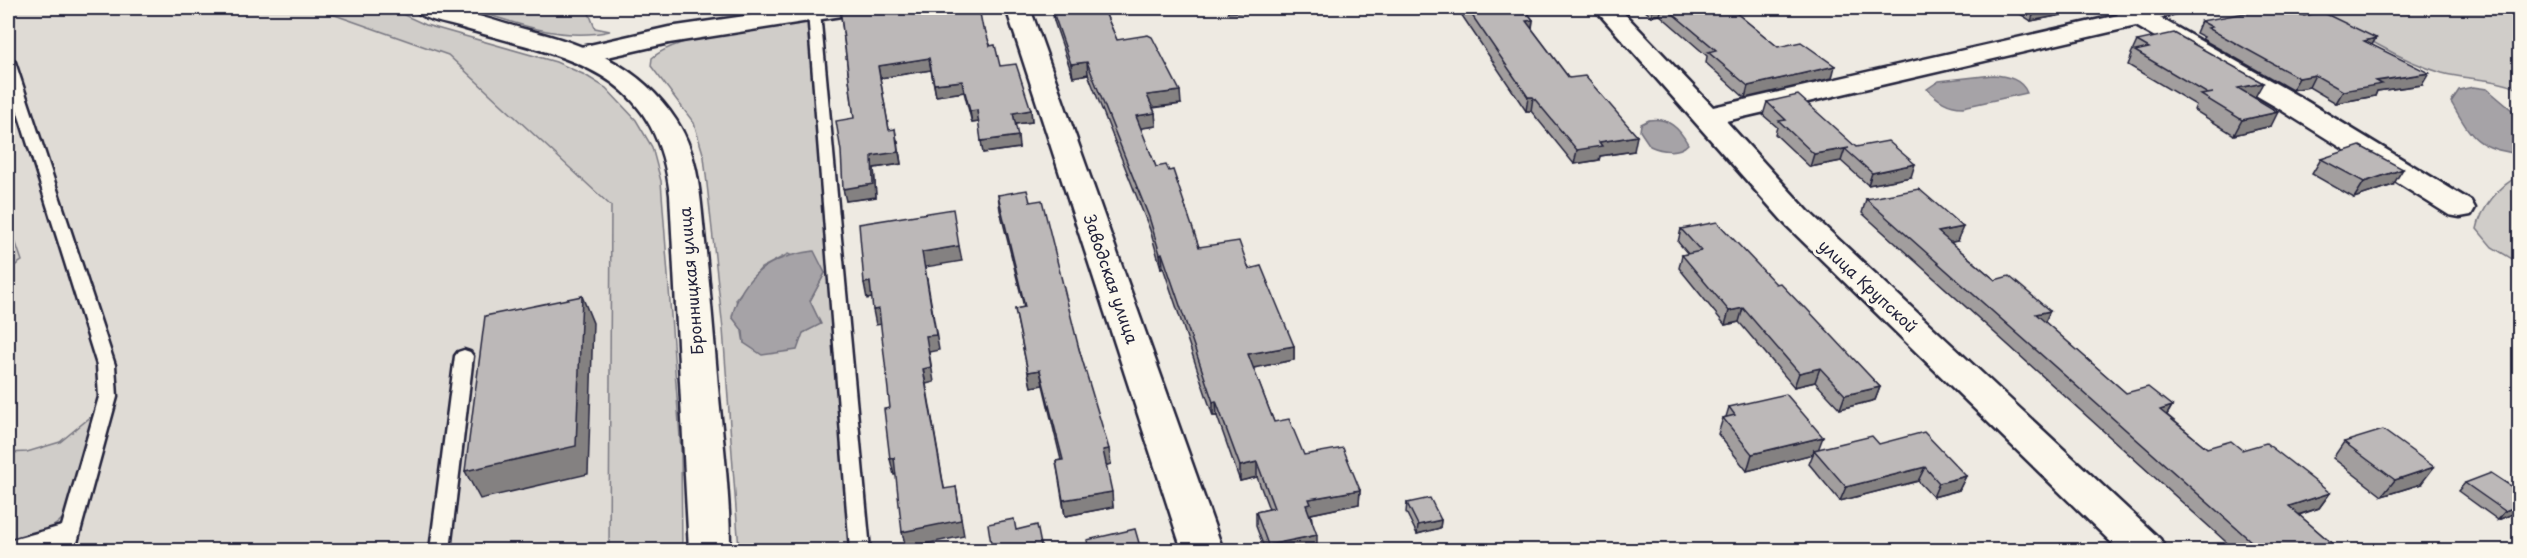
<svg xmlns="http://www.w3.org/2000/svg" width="2527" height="558" font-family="'Playpen Sans',sans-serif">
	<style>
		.built { fill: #dfdbd5 }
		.green { fill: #d0cdc9; stroke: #797882; stroke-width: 1.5; fill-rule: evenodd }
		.water { fill: #a6a3a7; stroke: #716f7c; stroke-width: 1.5 }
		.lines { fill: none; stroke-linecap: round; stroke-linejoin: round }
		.service-casing { stroke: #22223b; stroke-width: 5 }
		.minor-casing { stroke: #22223b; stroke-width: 5 }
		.secondary-casing { stroke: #22223b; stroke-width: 5 }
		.service { fill: #fbf7ec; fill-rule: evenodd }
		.minor { fill: #fbf7ec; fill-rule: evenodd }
		.secondary { fill: #fbf7ec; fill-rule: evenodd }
		.wall { fill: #a29e9e; stroke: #22223b; stroke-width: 1.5 }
		.shaded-wall { fill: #848181; stroke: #22223b; stroke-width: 1.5 }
		.building { fill: #bcb8b8; stroke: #22223b; stroke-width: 1.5 }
		.labels { text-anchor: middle; stroke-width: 6; stroke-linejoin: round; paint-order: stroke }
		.street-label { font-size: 16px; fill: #22223b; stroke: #fbf7ec }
	</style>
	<rect width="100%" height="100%" fill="#eeeae2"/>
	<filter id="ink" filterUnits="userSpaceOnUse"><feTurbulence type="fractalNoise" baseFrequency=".0167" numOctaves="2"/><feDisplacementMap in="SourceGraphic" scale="12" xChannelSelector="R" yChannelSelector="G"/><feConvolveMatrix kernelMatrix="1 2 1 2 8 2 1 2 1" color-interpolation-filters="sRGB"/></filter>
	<g filter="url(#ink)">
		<!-- built -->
		<path class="built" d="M8,8h307l137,49 159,149 -2,344h-601z"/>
		<!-- green -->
		<g class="green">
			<path d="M315,8h74l37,17 130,37 29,13 21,13 30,32 16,27 9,34 20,270 1,99h-73l2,-344 -163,-151z"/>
			<path d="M468,8h119l8,20 15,3c-48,11 -96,-8 -142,-23z"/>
			<path d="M2319,8h200v81c-25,-11 -51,-9 -77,-16 -43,-13 -86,-40 -123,-65z"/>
			<path d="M798,22h8l5,3 10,164 34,361h-116l-16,-221 -19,-172 -10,-34 -43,-57 1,-8c27,-24 109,-30 146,-36zM788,254l37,19 -15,28 10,23 -17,9 -59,10 -8,-44 25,-31z"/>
			<path d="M2519,176v87l-27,-16 -15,-18c4,-21 23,-44 42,-53z"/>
			<path d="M8,220l14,41 -14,9z"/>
			<path d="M93,415c-4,17 -23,95 -30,103 -13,15 -37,20 -55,23v-88l19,-1 33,-10z"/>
		</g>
		<!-- water -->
		<g class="water">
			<path d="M1993,75c14,1 29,4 34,18l-64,14c-16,0 -25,-7 -36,-18l12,-8z"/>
			<path d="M2473,87l14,2 32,27v38c-43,-7 -46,-14 -68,-52l8,-12z"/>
			<path d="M1649,120c19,-3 30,8 39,24 -9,10 -27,7 -38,2l-10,-15 1,-7z"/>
			<path d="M814,251l11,22 -15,28 11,23 -18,9 -6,17 -35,5 -18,-12 -1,-12 -11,-14c10,-44 41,-61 82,-66z"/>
		</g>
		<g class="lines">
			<!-- service casing -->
			<g class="service-casing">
				<g id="service">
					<path d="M814,8l6,4 50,538h-20l-42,-538z"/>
					<path d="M8,58l7,4 100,303 2,32 -42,153h-20l2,-7 -26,7h-23v-9l54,-15 37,-129 -2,-32 -89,-284z"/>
					<path d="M464,350l6,2 3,4 -23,194h-20l25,-194 3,-4z"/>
				</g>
			</g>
			<!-- minor casing -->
			<g class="minor-casing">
				<g id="minor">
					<path d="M801,8h59l-3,5 -9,2 -179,28 -88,20 -9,-2 -4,-6 4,-6 97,-22z"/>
					<path d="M1006,8h24l193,542h-41z"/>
					<path d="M1594,8h25l94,99 405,-92 -4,-5 2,-2h62l-3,5 -15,5 138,78 173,105 4,7 -4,7 -11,2 -11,-2 -171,-107 -142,-82 -410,95 82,90 352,328 6,11h-47l-333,-325z"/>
				</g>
			</g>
			<!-- secondary casing -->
			<g class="secondary-casing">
				<path id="secondary" d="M414,8c37,-4 74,12 110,21 61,15 116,36 152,91 24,36 24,80 29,122 5,48 9,97 13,145 5,54 12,109 12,163h-41l-19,-355c-14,-130 -107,-137 -211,-168 -14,-4 -37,-7 -45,-19z"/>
			</g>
			<!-- service -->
			<use href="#service" class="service"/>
			<!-- minor -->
			<use href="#minor" class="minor"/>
			<!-- secondary -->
			<use href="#secondary" class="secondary"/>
		</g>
		<!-- wall -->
		<g class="wall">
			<path d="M840,8l143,21 17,37 31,44 1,12 -17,2 4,24 -36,5 -4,-31 -7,1 -8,-31 -28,4 -5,-26 -51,8 9,52 9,11 3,23 -27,4 2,29 -30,4 8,-83z"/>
			<path d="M1059,8h44l14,32 64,64 -28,4 2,5 1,13 -16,2 16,39 43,80 50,22 45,77v14l-41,8 21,54 30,33 56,35 -1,14 -48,10 6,36h-52l-9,-24v-14l13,-3 -12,-32 -17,4 -23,-65h-4l-50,-149 -2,1 -11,-38 -62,-156 -15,3 -19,-56 -2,-12z"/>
			<path d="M1227,8h25v4l-24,1z"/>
			<path d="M1457,8h67l9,12 -1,9 37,49 65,73 -34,5 -1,4 -25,4 -43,-53h-5z"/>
			<path d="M1642,8h88l48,39 54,31 -87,20 -39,-35 1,-7 -47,-41 -9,1z"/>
			<path d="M2011,8h53l-3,7 -30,6z"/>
			<path d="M2304,16l68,29 50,40 -45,6 -2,5 -39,7 -27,-16 -17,3 -90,-51 2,-2 -8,-4 5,-12z"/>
			<path d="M2137,41l118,56 -1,1 17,28 -37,9 -40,-25 2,-5 -68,-40 4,-10 -1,-1z"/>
			<path d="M1767,102l89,45 55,30 -43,8 -27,-24 -31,6 -35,-33 2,-7 -14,-12z"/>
			<path d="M2321,159l72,26 -39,13 -42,-24z"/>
			<path d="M998,195l32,7 49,147 32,115 -5,1 7,42 -48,9 -9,-55 5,-1 -18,-75 -12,2 -16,-78 9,-2 -24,-97z"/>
			<path d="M1866,199l91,42 -7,1 95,80 81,71 46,13 -5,9 40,33 35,2 88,43 -11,15 -20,7 37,32 10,3h-111l-373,-337z"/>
			<path d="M1681,229l95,55 27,23 77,80 -5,13 -35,9 -25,-27 -21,5 -55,-65 -14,3 -46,-57 3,-13 6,-1 -10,-12z"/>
			<path d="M1729,407l89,42 61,-5 87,32 -7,14 -26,7 -15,-16 -78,20 -31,-37 4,-10 -66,17 -29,-37 5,-16 3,-1z"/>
			<path d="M2344,442l77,42 -39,12 -49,-38z"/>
			<path d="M2465,483l55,9v19l-22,9 -40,-29z"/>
			<path d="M1407,503l34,17 -1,8 -23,6 -11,-22z"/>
		</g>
		<!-- shaded-wall -->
		<g class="shaded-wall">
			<path d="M1653,8h9l-2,7 -9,1z"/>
			<path d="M2051,8h13l-3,7 -30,6 4,-11z"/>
			<path d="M1533,20l-2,14 -5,-13z"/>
			<path d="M2376,38l-7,12 -5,-9z"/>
			<path d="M929,58l2,12 -51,8 -2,-12z"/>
			<path d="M1087,62l1,12 -15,3 -2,-13z"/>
			<path d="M1835,66l-3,12 -87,20 3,-12z"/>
			<path d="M2429,73l-7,12 -45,6 -2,5 -39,7 7,-12 33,-10z"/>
			<path d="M2315,75l-6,12 -17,3 7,-12z"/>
			<path d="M962,81l2,11 -28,4 -2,-12z"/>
			<path d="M2263,83l-8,14 -25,5 8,-14z"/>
			<path d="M1180,91l1,13 -33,4 -1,-13z"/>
			<path d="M1528,97h5l-2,14h-5z"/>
			<path d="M977,110l2,12 -7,1 -2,-12z"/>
			<path d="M1031,110l1,12 -17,2 -2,-11z"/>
			<path d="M2278,112l-7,14 -37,9 8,-15z"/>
			<path d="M1155,113l1,13 -20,3v-13z"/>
			<path d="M895,129l6,35 -27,4 2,29 -30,4 -3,-12z"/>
			<path d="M1018,136l1,12 -36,5 -2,-12z"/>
			<path d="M1637,136l-3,15 -34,5 -1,4 -25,4 3,-14 22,-8z"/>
			<path d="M1845,149l-4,12 -31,6 4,-13z"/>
			<path d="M1915,164l-4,13 -43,8 4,-12z"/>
			<path d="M2403,169l-10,16 -39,13 10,-16z"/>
			<path d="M1963,227l-6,14 -24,5 5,-14z"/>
			<path d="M959,246l3,15 -37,6 14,83 -10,2 5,30 -8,2 21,121 -24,-136 -1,-117z"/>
			<path d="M1162,253l1,14 -2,1 -1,-14z"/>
			<path d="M870,282l3,16 -6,1 -3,-16z"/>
			<path d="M582,296l11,27 -5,151 -108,25 -15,-28z"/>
			<path d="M1743,308l-4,14 -14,3 4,-14z"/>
			<path d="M879,309l4,15 -7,1 -3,-15z"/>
			<path d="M2050,311l-7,15 -7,-12z"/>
			<path d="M1294,346v14l-46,9v-15z"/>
			<path d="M1820,368l-5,14 -21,5 5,-14z"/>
			<path d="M1040,370l3,15 -12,2 -3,-15z"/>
			<path d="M1880,387l-5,13 -35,9 5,-14z"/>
			<path d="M1216,401l1,15h-4v-14z"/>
			<path d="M2172,406l-9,15 -3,-11z"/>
			<path d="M1823,437l-6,16 -3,-3 -1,4 -66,17 5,-17z"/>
			<path d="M1109,449l2,15 -7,2 -1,-16z"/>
			<path d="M894,458l4,16 -4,1 -4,-16z"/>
			<path d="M1257,462v15l-17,4v-15z"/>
			<path d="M1925,467l-7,14 -78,20 6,-14z"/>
			<path d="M2434,467l-13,17 -39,12 13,-16z"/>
			<path d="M1966,476l-7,14 -26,7 6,-14z"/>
			<path d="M956,487l8,49 -58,12 -4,-16z"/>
			<path d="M1360,490l-1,14 -48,10 -1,5 -4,-14 3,-6z"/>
			<path d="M1112,492l1,15 -48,9 -2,-16z"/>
			<path d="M2330,493l-11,15 -40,13 10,-15z"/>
			<path d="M2520,505v6l-22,9 7,-9z"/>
			<path d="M1441,520l-1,8 -23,6 1,-9z"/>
			<path d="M1317,535v15h-49v-5z"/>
		</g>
		<!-- building -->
		<g class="building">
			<path d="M840,8h139l4,21h2l5,17 5,-1 5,21 16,-2 15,46 -18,3 5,23 -37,5 -4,-31 -7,1 -8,-30 -28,3 -5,-26 -51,8 11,64 6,-1 3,23 -26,4 1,28 -30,5 -2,-38 -5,-30 18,-3z"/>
			<path d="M1062,8h41l14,32 31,-5 4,2 28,54 -33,4 8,18 -19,3 20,51 10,-2 3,6 4,-1 26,77 40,-6 10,28 12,-3 33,80 -46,8 26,68 15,-3 15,36 39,-7 17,42 -51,9 2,5 -5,1 11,30 -49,10 -12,-33 18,-4 -17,-46 -17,4 -24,-65 -3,1 -51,-149 -2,1 -11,-37 -62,-155 -16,2 -19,-55z"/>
			<path d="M1467,8h57l9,12 -7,1 43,57 16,-2 52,60 -38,6 3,4 -25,4 -44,-53h-5z"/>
			<path d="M1666,8h64l48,39 23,-5 34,24 -87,20 -40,-34 8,-2z"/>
			<path d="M2031,8h20l-16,2z"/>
			<path d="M2273,8h15l16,8 18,-4 54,26 -12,3 65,32 -53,8 6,3 -39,7 -28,-16 -16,3 -91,-50 4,-1 -11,-6z"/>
			<path d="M2174,33l89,50 -25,5 40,24 -36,8 -41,-25 12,-2 -5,1 -73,-43 14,-3 -12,-7z"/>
			<path d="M1798,95l58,52 32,-6 27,23 -43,9 -27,-24 4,-1 -35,6 -35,-33 7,-1 -19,-18z"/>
			<path d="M2360,146l43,23 -39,13 -43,-23z"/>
			<path d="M1919,189l44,38 -25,5 57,48 14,-4 41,35 -14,3 90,79 22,-6 24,19 -12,4 47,38 24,-7 11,9 24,-7 64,50 -41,13 47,41 4,-2 6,5h-85l-395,-351z"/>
			<path d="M1027,190l3,12 12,-2 37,149 30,100 -6,1 9,42 -49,8 -7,-39 7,-1 -23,-90 -12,2 -13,-63 10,-2 -27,-112z"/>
			<path d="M953,209l6,37 -37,6 14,83 -10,1 5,31 -8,2 21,120 12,-2 5,33 -59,12 -8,-74 -4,1 -6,-50 6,-1 -11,-99 -6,1 -3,-28 -6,1 -5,-59z"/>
			<path d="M1717,222l59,62 4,-1 23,24h2l75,80 -35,8 -25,-27 -21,5 -56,-65 -14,3 -47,-56 19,-4 -20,-22z"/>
			<path d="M582,296l-6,150 -111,25 20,-155z"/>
			<path d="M1786,394l37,43 -71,17 -29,-36 12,-3 -6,-8z"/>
			<path d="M2383,430l51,37 -39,13 -51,-38z"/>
			<path d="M1924,432l42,44 -27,7 -14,-16 -79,20 -32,-37 58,-14 7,8z"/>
			<path d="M2491,473l29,19v13l-15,6 -40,-28z"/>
			<path d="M1430,498l11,22 -23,5 -11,-22z"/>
			<path d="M1014,519l2,11 21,-5 5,25h-50l-4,-26z"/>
			<path d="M1135,529l6,21h-52l-2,-10z"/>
		</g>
	</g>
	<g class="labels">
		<!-- street labels -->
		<g class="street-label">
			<text transform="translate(1111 279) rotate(71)" y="6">Заводская улица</text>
			<text transform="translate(691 281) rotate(-95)" y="6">Бронницкая улица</text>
			<text transform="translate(1868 286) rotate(43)" y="6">улица Крупской</text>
		</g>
	</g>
	<!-- margin -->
	<rect width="2527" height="558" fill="none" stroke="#fbf7ec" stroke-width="30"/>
	<rect x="15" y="15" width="2497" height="528" fill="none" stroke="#22223b" stroke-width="2" filter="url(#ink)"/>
</svg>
